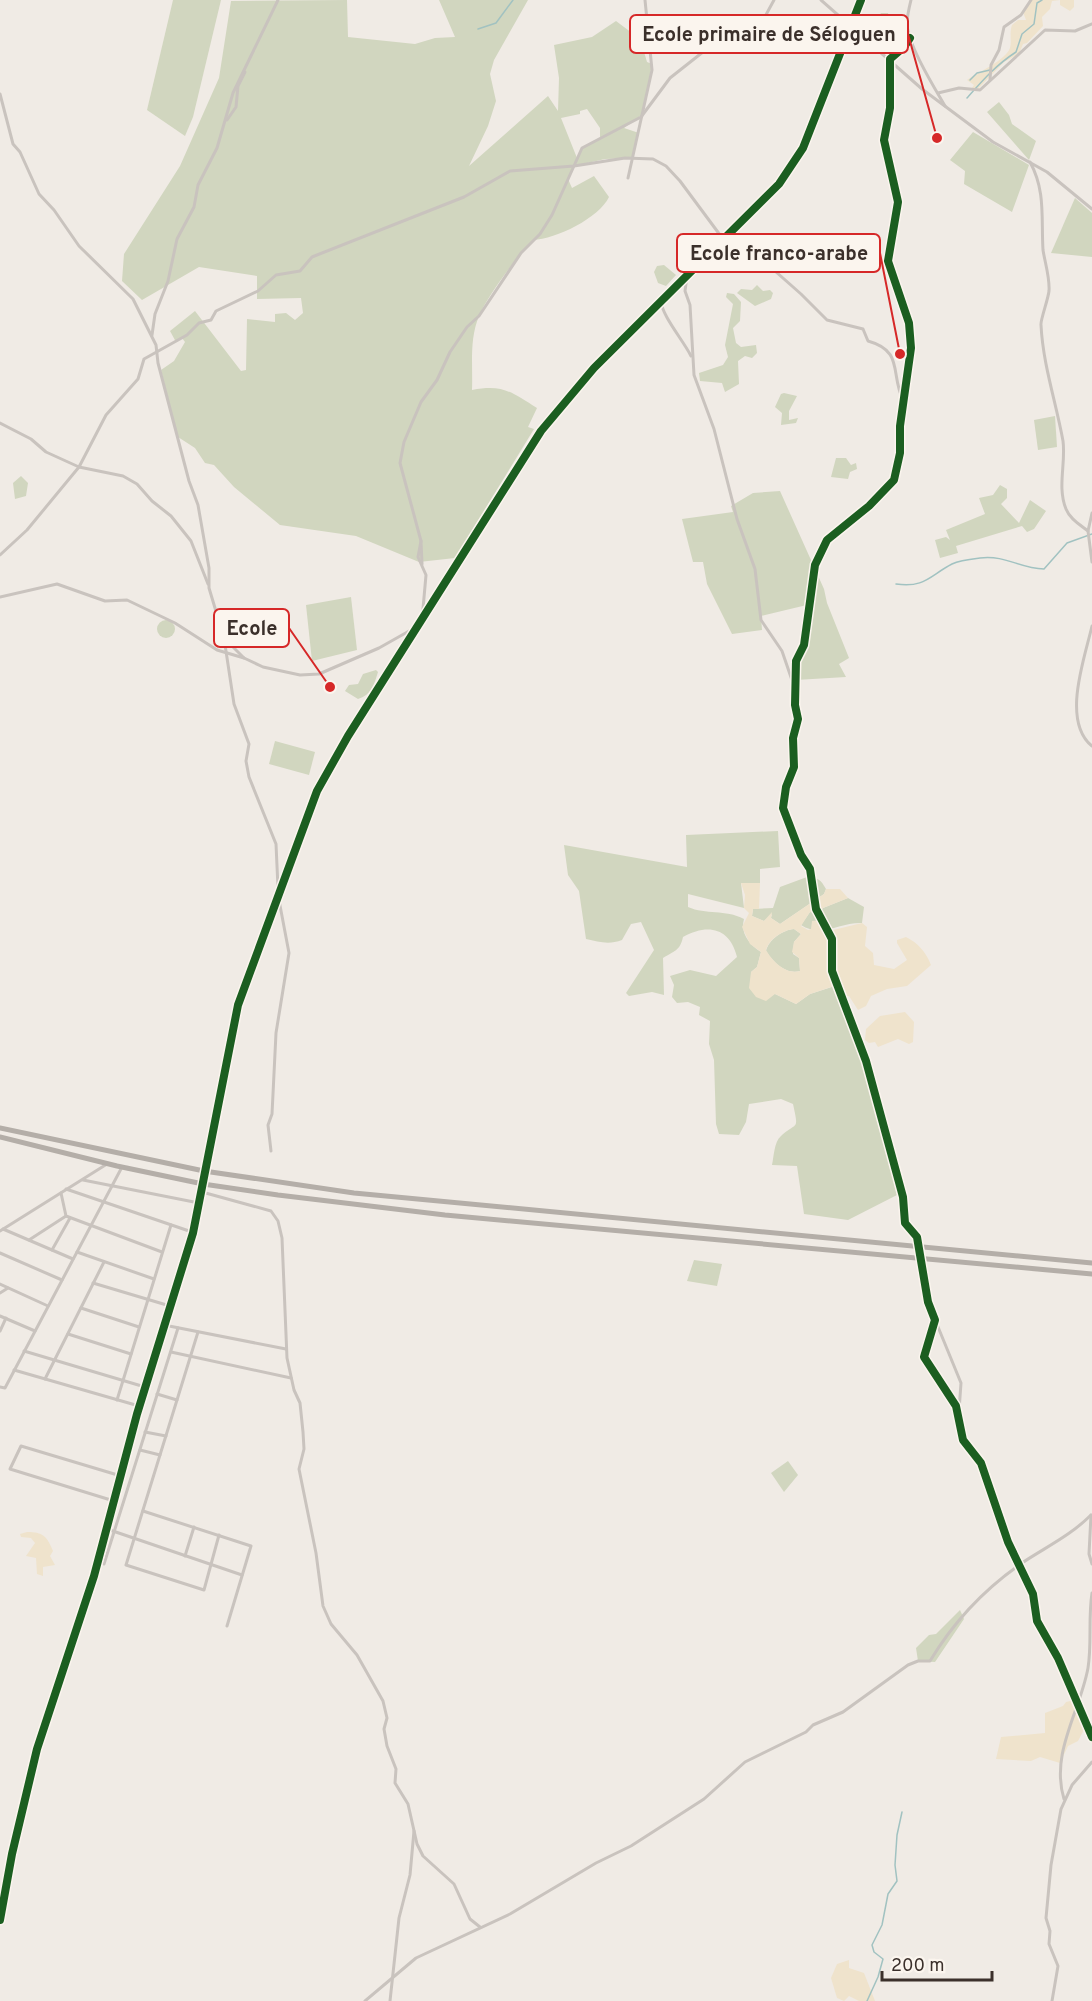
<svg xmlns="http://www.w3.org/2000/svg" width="1092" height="2001" font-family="Overpass,sans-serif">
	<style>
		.green { fill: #d1d6bf; fill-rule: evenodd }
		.sand { fill: #efe3cc; fill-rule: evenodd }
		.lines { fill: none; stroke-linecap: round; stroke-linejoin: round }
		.stream { stroke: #a1c2c1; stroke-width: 1.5 }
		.minor { stroke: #c9c3be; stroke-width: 3 }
		.trunk { stroke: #b4aea8; stroke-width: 5 }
		.cycleway-casing { stroke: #fbf5ee; stroke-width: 11 }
		.cycleway { stroke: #1b5e20; stroke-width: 8 }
		.leader { fill: none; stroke: #d62828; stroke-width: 2 }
		.callout-dot { fill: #d62828; stroke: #fbf5ee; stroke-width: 2 }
		.callout { fill: #fbf5ee; stroke: #d62828; stroke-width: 2 }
		.callout-label { font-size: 20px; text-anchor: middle; font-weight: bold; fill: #3b302b }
	</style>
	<rect width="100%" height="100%" fill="#f0ebe5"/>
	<!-- green -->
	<g class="green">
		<path d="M173,0h48l-28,117 -8,19 -38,-26z"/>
		<path d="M347,0l1,37 67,7 20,-6 20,-1 -16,-37h89l-34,60 -4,14 6,27 -8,25 -19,40 79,-70 10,15 1,-33 -5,-33 38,-8 24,-16 16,12 7,2 8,27 5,2 -9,50 -19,14 15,5 -6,25 -28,1 -31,7 -6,13 4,9 22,-12 15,21c-10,21 -53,42 -76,43 -16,17 -45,55 -54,76 -10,24 -6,50 -7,74 31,-6 39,2 65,18l-9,19 6,2 -79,129 -36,4 -63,-26 -76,-11 -46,-38 -20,-22 -9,-2 -10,-15 -17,-11 -17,-67 13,-9 11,-19 -3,-4 -6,4 -6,-11 25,-20 46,60 5,-1 1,-51 28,3v-8l11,-1 9,7 8,-7 -2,-15 -44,1v-23l-58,-9 -57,33 -20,-19 2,-27 56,-88 39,-88 12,-77zM587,109l13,19v10l-18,10 -5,10 -16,-40 19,-4v-3z"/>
		<path d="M881,13h7l2,8h12l5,6 -4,4 -16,-5 -12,1 -1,-4z"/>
		<path d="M999,102l10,13 3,9 24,17 -7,19 -42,-48z"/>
		<path d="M973,132l56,33 -17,47 -48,-28 1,-13 -15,-11z"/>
		<path d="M1075,198l17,15v44l-41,-4z"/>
		<path d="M664,265l12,10 -10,11 -8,-3 -4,-11 3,-6z"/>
		<path d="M757,285l6,6 7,-1 3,3 -2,6 -16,7 -18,-13 4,-4 11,1z"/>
		<path d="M727,293l7,1 7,8 -1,19 -7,7 3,15 5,4 15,-2 1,8 -5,5 -7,-2 -7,5 1,23 -14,8 -3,-9 -22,-2 -1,-8 24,-8 5,-8 -3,-12 8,-41 -7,-7z"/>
		<path d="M784,393l13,3 -8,15v9l9,-2 -2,5 -15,2 1,-12 -7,-6 6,-13z"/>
		<path d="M1055,416l2,31 -19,3 -4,-30z"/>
		<path d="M836,458h10l5,7 5,-2 1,6 -7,3 -2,7 -17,-2z"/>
		<path d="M21,476l7,7 -2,13 -11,3 -2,-16z"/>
		<path d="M1000,485l7,4v9l-6,6 18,19 11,-23 16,11 -12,18 -7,3 -5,-6 -66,20 2,7 -18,5 -5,-18 11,-3 4,3 -4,-10 39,-16 -6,-16 14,-3z"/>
		<path d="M780,491l44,98 3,14 22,55 -10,6 7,13 -50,3c1,-26 11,-50 15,-76l-50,12 1,14 -30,4 -25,-50 -4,-22h-10l-11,-43 51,-7 -2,-6 22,-13z"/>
		<path d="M351,597l6,53 -45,11 -6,-56z"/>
		<circle cx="166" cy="629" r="9"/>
		<path d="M376,670l2,2c-4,13 -7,23 -20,27l-13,-8 4,-6 9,-1 5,-10z"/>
		<path d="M275,741l40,11 -6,23 -40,-11z"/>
		<path d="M778,831l2,36 -20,2v14h-19l3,25 -56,-14v13c18,8 37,2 56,12 -4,14 5,25 17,33l-4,15 -6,5 24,22 21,10 14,-10 28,-9c23,54 36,111 53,167l-4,2 10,41 -49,25 -44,-6 -7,-48 -25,-1c2,-9 2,-23 9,-29 16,-15 18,-4 12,-32l-12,-5 -32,5 -3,18 -7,13 -20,-1 -3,-10 -2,-64 -5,-16 1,-23 -11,-6 1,-8 -12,-5 -11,1 -5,-6 2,-12 -4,-9 20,-6 26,6 21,-19c-7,-29 -29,-34 -54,-20 -3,14 -9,14 -20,21l1,37 -12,-3 -23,4 -3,-3 28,-43 -13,-28 -10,2 -9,16c-13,5 -23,2 -36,-1l-7,-48 -11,-16 -4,-30 123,22 -1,-32z"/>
		<path d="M807,877c11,0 14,3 19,12l-2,5 -44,30 -9,-6 1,-4 -8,7 -12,-5 1,-7 20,-1 7,-21z"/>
		<path d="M848,898l16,9 -2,16c-21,-1 -41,15 -61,2l9,-13 8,1 5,-5z"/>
		<path d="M794,929l7,5 -7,8 -1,12 6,4 1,13c-14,4 -27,-9 -34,-20 3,-12 17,-21 28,-22z"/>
		<path d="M694,1260l28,4 -5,22 -30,-5z"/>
		<path d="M788,1461l10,14 -14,17 -13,-19z"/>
		<path d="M960,1610l4,9 -29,43 -17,-1 -2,-13 13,-13 7,-1z"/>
	</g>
	<!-- sand -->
	<g class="sand">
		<path d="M1031,0h43v7l-4,4 -10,-6v-5l-8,1 -2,8 -8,8 1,9 -16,17 -4,1 -4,10 -15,8 -27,28 -5,-2 2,-3 -7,-5c11,-8 38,-19 43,-32 2,-7 -1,-15 2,-23l6,-5h8l-3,-8z"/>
		<path d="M741,883h19l-1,26h-6l-1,7 12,5 8,-9 -1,6 9,6 44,-30 2,-5h14l8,9 -25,10 -5,6 -8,-2 -9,14 7,4 3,-1 1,-8 10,-1 7,11 33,-8 5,4 -2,19 8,7 1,12 20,4 13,-9 -10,-17v-3l9,-3c12,6 20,15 25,28l-24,21 -20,3 -16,7 -5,10 -8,4 -9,-14 -6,1 -6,-12 -27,9 -14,10 -21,-10 -9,7 -10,-4 -7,-9 2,-16 6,-5 4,-15 -11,-8 -8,-17 7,-14 -5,-5 1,-13zM794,929l7,5 -7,8 -2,10 7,6 1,13c-14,4 -27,-9 -34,-21 3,-11 17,-20 28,-21z"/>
		<path d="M905,1012l9,10 -1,20 -4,2 -11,-5 -20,8 -3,-5 -6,1 -4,-3 1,-11 14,-13z"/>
		<path d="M27,1532c16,0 20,4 26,19l-3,5 5,9 -12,2v9l-6,-2 -1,-16 -10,-2 9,-13 -4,-5 -10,-1 -1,-3z"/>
		<path d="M1079,1699l8,25 -9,17 -10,5 -8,17 -20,-6 -9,4 -35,-2 5,-22 44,-4v-20l18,-7 3,-4z"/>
		<path d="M849,1960v8l15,5 11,28h-16l-10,-5 -5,5 -7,-3 -6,-20 6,-14z"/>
	</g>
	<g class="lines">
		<!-- stream -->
		<g class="stream">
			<path d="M478,29l18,-6 17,-23"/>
			<path d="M970,80l7,-7 13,-3"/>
			<path d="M967,98c16,-18 29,-33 49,-46l6,-18 12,-10 3,-21 5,-3"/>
			<path d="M896,584c29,4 33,-8 56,-20 8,-4 19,-5 28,-6 26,-3 39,10 64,11l23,-26 25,-9"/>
			<path d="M867,2001l11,-24 5,-18 -9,-7 -2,-7 10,-20 6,-31 9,-13 -2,-16 2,-30 5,-23"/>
		</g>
		<!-- minor -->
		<g class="minor">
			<path d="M821,0l101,89 71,53 54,30 45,37"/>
			<path d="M911,0c-2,8 -4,16 -4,24 1,21 27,63 38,82"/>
			<path d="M910,38l-6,9 -14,12v49l-6,32 14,62 -10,59 21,62 2,25 -11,78v27l-6,27 -25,26 -42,34 -12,25 -11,80 -8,16 -1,44 3,14 -5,19 1,29 -8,20 -3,21 18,47 9,14 6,40 16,30v32l34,90 37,136 2,26 12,14 11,65 7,18 -11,37 32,49 7,34 18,23 27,79 25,52 4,27 21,37 34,79"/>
			<path d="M990,80l1,-15 8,-15 5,-23 17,-12 10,-15"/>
			<path d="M938,93l21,-5 21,2 65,-60 30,1 17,-7"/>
			<path d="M0,94l13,50 7,8 19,42 15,16 25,36 54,53 23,46 2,18 31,118 9,24 11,63v20l15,50 10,66 15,40 -3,17 3,16 27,67 2,44"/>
			<path d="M227,120l9,-13 2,-21 7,-14"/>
			<path d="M1030,162c16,29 11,57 13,88 2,13 7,28 6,41 -1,9 -9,30 -8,34 2,40 15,77 22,116 3,22 -6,46 3,68 4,10 13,15 22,22"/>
			<path d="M628,178l24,-108 -7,-70"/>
			<path d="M687,276l-2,15 5,14 4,70 20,54 23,90 18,50 6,51 21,31 13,38"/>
			<path d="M661,301c1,15 22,39 30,55"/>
			<path d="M152,335l3,-21 13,-33 9,-42 17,-32 4,-22 19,-37 16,-55 45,-93"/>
			<path d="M0,423l31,16 15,13 33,15 44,9 14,8 15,17 19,15 20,25 17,43"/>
			<path d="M1092,513l-4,18 4,31"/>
			<path d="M421,541l1,23"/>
			<path d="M0,555l27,-25 52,-63 27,-52 32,-36 6,-20 43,-24 12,-12 12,-3 5,-9 42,-20 18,-16 24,-4 12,-14 152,-60 46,-26 64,-5 51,-8 28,1 13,7 14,15 43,58 25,8 53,47 26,26 36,9 5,12c36,10 22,32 35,59"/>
			<path d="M0,597l57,-13 48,17 22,-1 48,23 42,27 27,8"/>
			<path d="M422,620l4,-45 -8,-18 3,-16 -21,-78 4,-21 17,-40 16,-22 13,-28 17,-25 12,-11 42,-63 19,-19 12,-19 30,-67 59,-31 29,-39 38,-30 12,-7 35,-6 19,-35"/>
			<path d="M1092,626c-7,31 -31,95 0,120"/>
			<path d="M225,639l19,19 19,9 37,8 19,-1 60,-26 39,-22"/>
			<path d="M271,1151l-3,-26 4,-11 4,-81 13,-80 -11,-58"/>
			<path d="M83,1180l116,23"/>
			<path d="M66,1189l126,43"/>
			<path d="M202,1192l69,19 7,10 4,17 5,120 7,32 6,13 3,29 1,17 -5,20 17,84 7,53 8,18 26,31 26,46 4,17 -3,11 3,17 9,23 -1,14 13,21 9,40 6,12 31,28 16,35 10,8"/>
			<path d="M61,1193l5,23 96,36"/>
			<path d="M3,1229l70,30"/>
			<path d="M0,1231l107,-67"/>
			<path d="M29,1240l37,-24"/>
			<path d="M52,1250l18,-32"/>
			<path d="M77,1252l77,27"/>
			<path d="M0,1253l62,27"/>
			<path d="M93,1283l77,23"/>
			<path d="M0,1284l48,22"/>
			<path d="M0,1293l8,-5"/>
			<path d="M81,1308l58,19"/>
			<path d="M0,1316l35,15"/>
			<path d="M936,1322l25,61 -2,28"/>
			<path d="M164,1325l122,24"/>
			<path d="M0,1331l6,-13"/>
			<path d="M198,1332l-72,233 78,25 15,-55"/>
			<path d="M68,1334l63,20"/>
			<path d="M24,1351l121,36"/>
			<path d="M171,1352l120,26"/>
			<path d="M14,1370l125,36"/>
			<path d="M45,1379l59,-117"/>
			<path d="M0,1387l5,1 117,-221"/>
			<path d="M157,1394l20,6"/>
			<path d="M117,1400l54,-175"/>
			<path d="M145,1432l21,4"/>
			<path d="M140,1450l20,5"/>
			<path d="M114,1501l-104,-32 11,-23 100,30"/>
			<path d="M143,1511l108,35 -24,80"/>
			<path d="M1091,1515l-2,39 3,10"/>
			<path d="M107,1529l135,46"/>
			<path d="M185,1556l9,-29"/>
			<path d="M104,1564l74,-236"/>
			<path d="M1064,1799c-14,-46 16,-87 24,-131 4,-25 0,-50 4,-75"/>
			<path d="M0,1920l12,-66 25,-105 57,-173 43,-162 56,-181 45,-228 79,-214 31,-55 193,-305 53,-63 185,-184 24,-36 58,-148"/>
			<path d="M365,2001l51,-43 94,-44 86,-51 35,-17 73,-47 41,-37 61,-30 7,-7 30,-13 65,-47 10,-4h12c24,-40 53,-71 92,-98 24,-16 48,-27 69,-48"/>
			<path d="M390,2001l9,-83 11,-43 4,-44"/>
			<path d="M1052,2001l6,-35 -9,-22 1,-13 -4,-13 5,-53 10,-56 11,-24 20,-23"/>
		</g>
		<!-- trunk -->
		<g class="trunk">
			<path d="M0,1128l204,43 150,22 738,70"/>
			<path d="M0,1137l117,29 86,18 75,11 167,20 647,59"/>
		</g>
		<!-- cycleway casing -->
		<g class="cycleway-casing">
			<g id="cycleway">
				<path d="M910,38l-6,9 -14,12v49l-6,32 14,62 -10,59 21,62 2,25 -11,78v27l-6,27 -25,26 -42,34 -12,25 -11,80 -8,16 -1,44 3,14 -5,19 1,29 -8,20 -3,21 18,47 9,14 6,40 16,30v32l34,90 37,136 2,26 12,14 11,65 7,18 -11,37 32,49 7,34 18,23 27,79 25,52 4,27 21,37 34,79"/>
				<path d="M0,1920l12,-66 25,-105 57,-173 43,-162 56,-181 45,-228 79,-214 31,-55 193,-305 53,-63 185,-184 24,-36 58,-148"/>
			</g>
		</g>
		<!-- cycleway -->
		<use href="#cycleway" class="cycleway"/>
	</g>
	<!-- callouts -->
	<path class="leader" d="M937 138L908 34M900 354L880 253M330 687L289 628"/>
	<g class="callout-dot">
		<circle cx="937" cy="138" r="6"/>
		<circle cx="900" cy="354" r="6"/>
		<circle cx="330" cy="687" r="6"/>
	</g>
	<g class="callout">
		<rect x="630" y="15" width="278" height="38" rx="6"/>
		<rect x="677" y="234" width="203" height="38" rx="6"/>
		<rect x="214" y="609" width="75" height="38" rx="6"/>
	</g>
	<g class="callout-label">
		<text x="769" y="41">Ecole primaire de Séloguen</text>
		<text x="779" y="260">Ecole franco-arabe</text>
		<text x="252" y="635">Ecole</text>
	</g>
	<!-- scale -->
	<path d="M882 1971v9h110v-9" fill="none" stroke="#3b302b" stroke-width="3"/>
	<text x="891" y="1971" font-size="18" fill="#3b302b" stroke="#fbf5ee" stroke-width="4.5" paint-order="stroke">200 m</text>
</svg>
